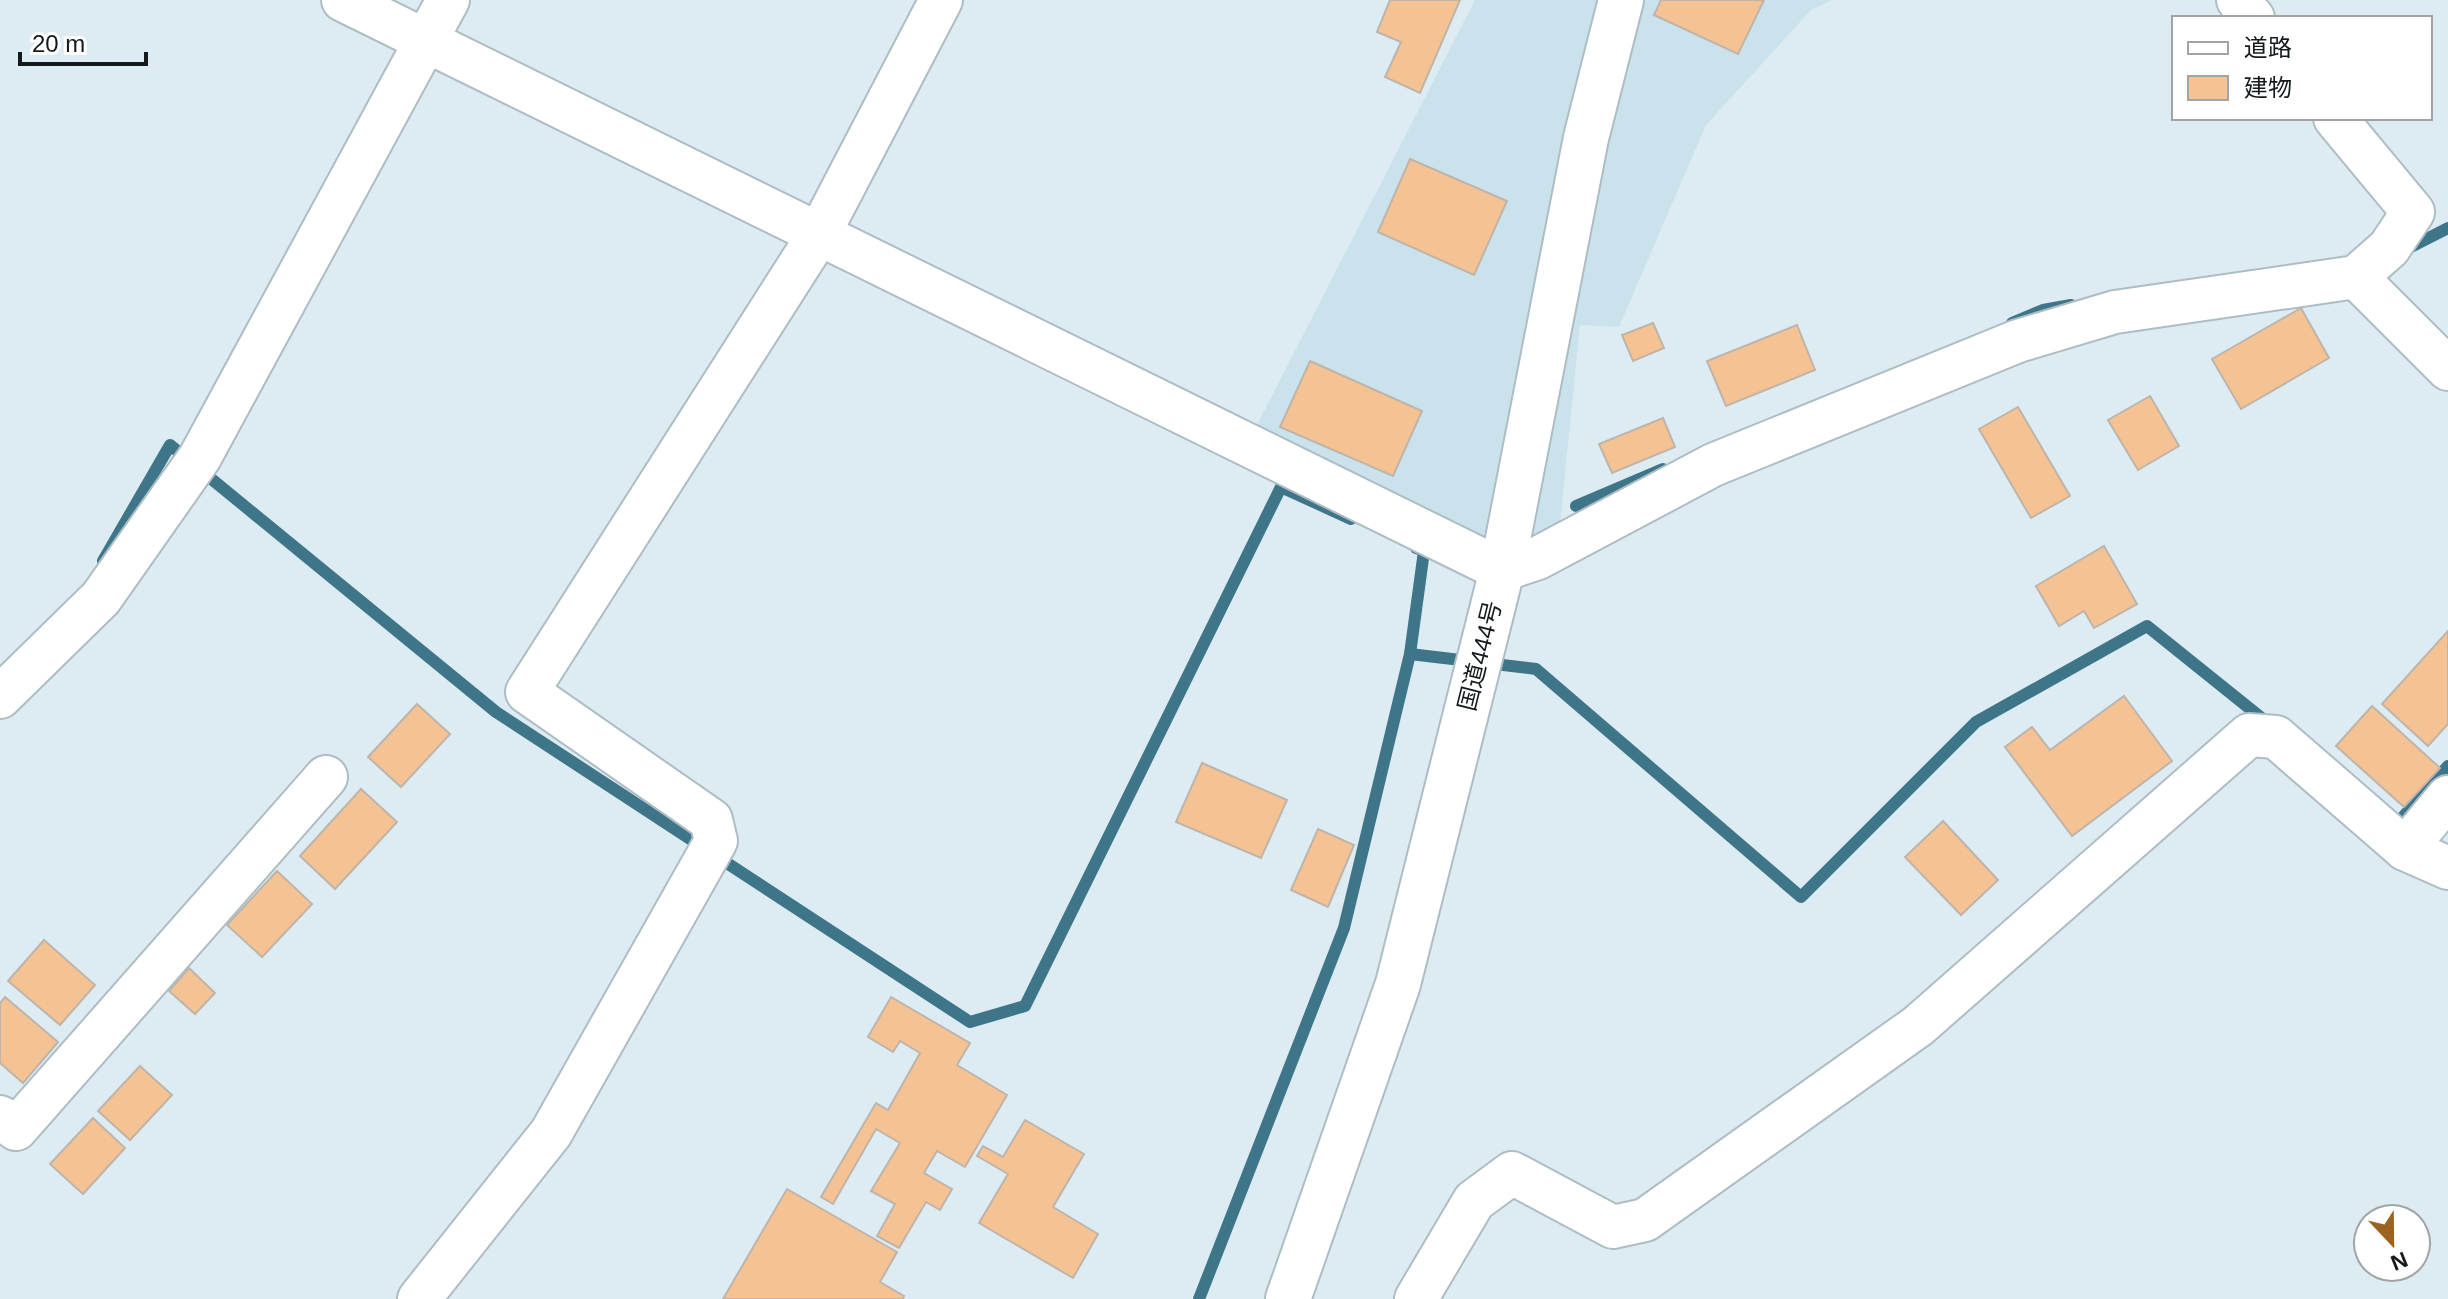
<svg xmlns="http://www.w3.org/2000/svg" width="2448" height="1299" font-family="Helvetica,'Noto Sans JP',sans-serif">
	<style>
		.built { fill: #cae2ec }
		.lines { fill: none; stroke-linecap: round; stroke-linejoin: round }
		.stream { stroke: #3e7589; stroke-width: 12 }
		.building { fill: #f5c393; stroke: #bfb4aa; stroke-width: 2 }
		.minor-casing { stroke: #aebdc3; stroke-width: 46 }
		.trunk-casing { stroke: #aebdc3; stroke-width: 48 }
		.minor { stroke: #fff; stroke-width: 42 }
		.trunk { stroke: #fff; stroke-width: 44 }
		.labels { text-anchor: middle; stroke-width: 7; stroke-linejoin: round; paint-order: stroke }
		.street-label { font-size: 24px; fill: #151b1d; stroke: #fff }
	</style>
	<rect width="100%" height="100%" fill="#ddecf3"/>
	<!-- built -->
	<path class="built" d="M1475,0h357l-21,10 -105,115 -87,202 -39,-2 -25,249 -55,10 -259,-128z"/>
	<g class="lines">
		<!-- stream -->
		<g class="stream">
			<path d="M2405,250l43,-22"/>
			<path d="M2012,323l31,-13 28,-5"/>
			<path d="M1576,506l87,-37"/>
			<path d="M103,561l67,-116 326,267 474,310 55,-16 256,-519 70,32"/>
			<path d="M1410,654l126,15 265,228 175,-175 171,-96 122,98"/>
			<path d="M2392,824l3,2 53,-60"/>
			<path d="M1199,1299l145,-371 66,-274 14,-103 -8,-3"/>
		</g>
	</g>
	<!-- building -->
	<g class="building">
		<path d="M1390,0h70l-40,93 -35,-16 16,-35 -24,-10z"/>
		<path d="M1661,0h103l-26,54 -84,-39z"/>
		<path d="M1410,159l97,42 -33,74 -96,-43z"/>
		<path d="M2301,308l28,50 -88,51 -29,-50z"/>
		<path d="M1653,323l11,25 -31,13 -11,-26z"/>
		<path d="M1797,325l18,45 -89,36 -19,-45z"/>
		<path d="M1310,361l112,50 -29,65 -113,-49z"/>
		<path d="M2150,396l29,50 -41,24 -30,-50z"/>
		<path d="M2018,407l52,89 -39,22 -52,-89z"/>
		<path d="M1663,418l12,29 -63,26 -13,-29z"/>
		<path d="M2104,546l33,58 -43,24 -10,-17 -25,15 -23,-40z"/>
		<path d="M2448,631v93l-20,22 -46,-42z"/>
		<path d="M2124,696l48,65 -100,75 -67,-89 27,-20 18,23z"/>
		<path d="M417,704l33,30 -49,53 -33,-30z"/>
		<path d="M2372,706l68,62 -36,39 -68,-61z"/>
		<path d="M1202,763l85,37 -26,58 -85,-36z"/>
		<path d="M361,789l36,33 -62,67 -35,-33z"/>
		<path d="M1943,821l55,59 -37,35 -56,-58z"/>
		<path d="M1318,829l36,16 -26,62 -37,-17z"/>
		<path d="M277,871l35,33 -50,53 -35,-32z"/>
		<path d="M44,940l51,45 -35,40 -52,-44z"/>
		<path d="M189,968l26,25 -20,21 -26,-23z"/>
		<path d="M5,997l53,45 -35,41 -23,-20v-60z"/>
		<path d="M891,997l79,46 -13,22 50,30 -42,72 -28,-16 -13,22 28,16 -12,21 -14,-8 -27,46 -22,-12 18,-32 -24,-13 29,-48 -24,-14 -43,75 -12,-7 55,-94 12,7 32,-57 -20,-12 -7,11 -25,-15z"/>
		<path d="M140,1066l32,29 -42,45 -32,-29z"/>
		<path d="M93,1118l32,30 -42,46 -33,-30z"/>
		<path d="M1025,1120l59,34 -31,53 45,27 -25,44 -94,-55 29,-49 -31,-18 6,-10 20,11z"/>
		<path d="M787,1189l110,63 -17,30 24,14 -1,3h-180z"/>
	</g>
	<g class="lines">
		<!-- minor casing -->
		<g class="minor-casing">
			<g id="minor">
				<path d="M343,0l1159,570 36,-12 175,-93 305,-124 97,-29 241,-35 33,-29 24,-36 -78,-94"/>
				<path d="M2238,0l15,18"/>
				<path d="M2356,277l92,92"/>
				<path d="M0,697l101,-99 99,-141 248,-457"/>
				<path d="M2405,849l43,-52"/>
				<path d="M0,1117l16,12 310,-352"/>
				<path d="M419,1299l132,-166 165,-292 -5,-21 -184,-128 292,-458 122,-234"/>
				<path d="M1416,1299l58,-98 38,-28 101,54 32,-7 273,-194 331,-291 27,2 129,112 43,19"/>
			</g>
		</g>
		<!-- trunk casing -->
		<g class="trunk-casing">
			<path id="trunk" d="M1288,1299l110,-315 104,-414 84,-432 35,-138"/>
		</g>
		<!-- minor -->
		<use href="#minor" class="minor"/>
		<!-- trunk -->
		<use href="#trunk" class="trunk"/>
	</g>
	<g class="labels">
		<!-- street labels -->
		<g class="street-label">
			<text transform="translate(1480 656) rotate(-76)" y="8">国道444号</text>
		</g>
	</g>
	<!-- legend -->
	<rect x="2172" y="16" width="260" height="104" fill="#ffffff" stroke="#a1a4a5" stroke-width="2"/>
	<rect x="2188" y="42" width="40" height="12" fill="#ffffff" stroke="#a1a4a5" stroke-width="2"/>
	<text x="2244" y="56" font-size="24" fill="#151b1d">道路</text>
	<rect x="2188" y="76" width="40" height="24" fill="#f5c393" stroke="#a1a4a5" stroke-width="2"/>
	<text x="2244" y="96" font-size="24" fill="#151b1d">建物</text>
	<!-- north arrow -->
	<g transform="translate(2392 1243) rotate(158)"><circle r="38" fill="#ffffff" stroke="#a1a4a5" stroke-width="2"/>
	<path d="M0-6L14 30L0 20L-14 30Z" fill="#9b6220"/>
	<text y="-12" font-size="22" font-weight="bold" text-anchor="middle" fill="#151b1d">N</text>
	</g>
	<!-- scale -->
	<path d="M20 52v12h126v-12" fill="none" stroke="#151b1d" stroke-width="4"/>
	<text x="32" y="52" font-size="24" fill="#151b1d" stroke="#ffffff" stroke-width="6" paint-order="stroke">20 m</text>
</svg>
